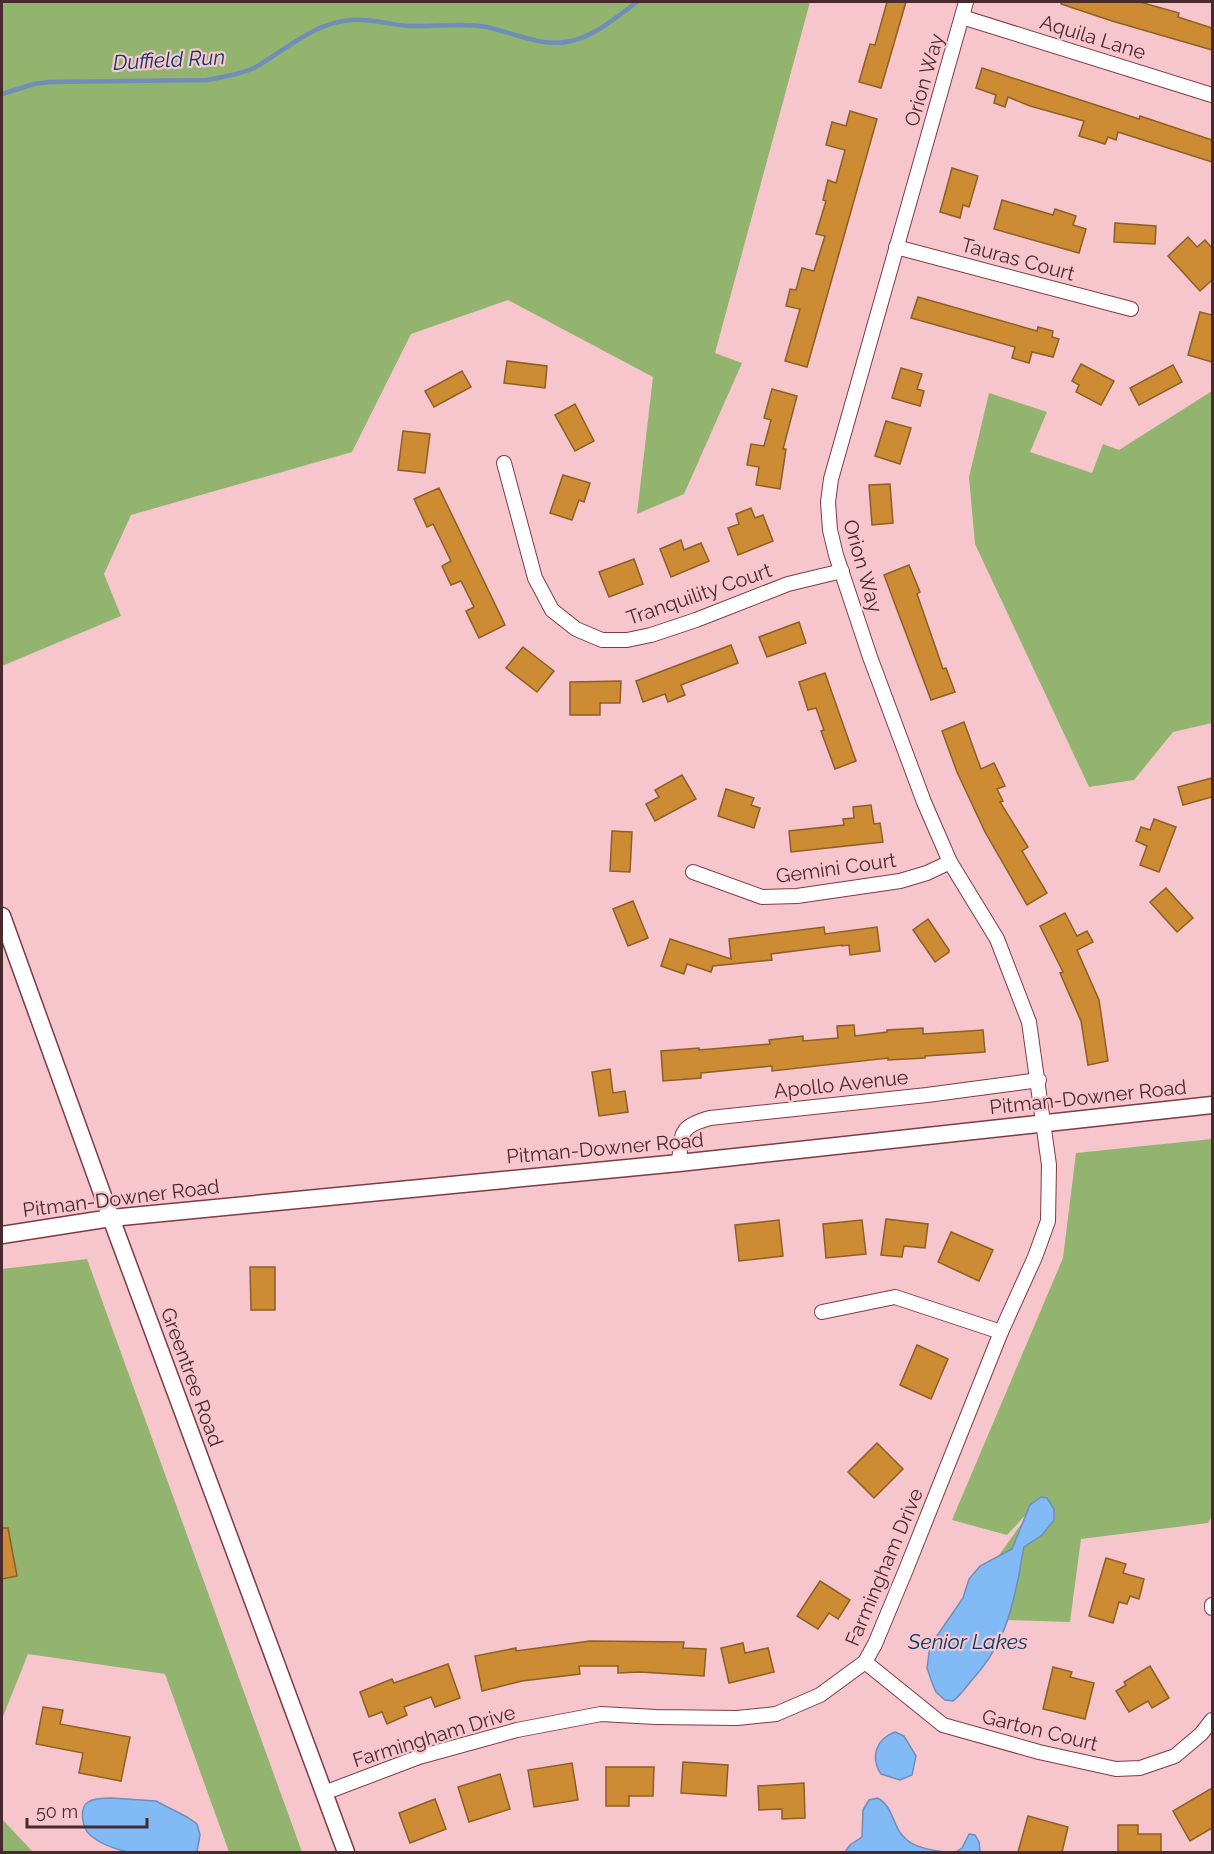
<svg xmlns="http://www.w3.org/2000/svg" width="1214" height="1854" font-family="Raleway,sans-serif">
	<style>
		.green { fill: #92b46f }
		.water { fill: #81baf4; stroke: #708eb9; stroke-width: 1.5 }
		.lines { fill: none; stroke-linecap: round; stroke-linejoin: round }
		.stream { stroke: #708eb9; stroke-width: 4.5 }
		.building { fill: #cd8b34; stroke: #8c5f25; stroke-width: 1.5 }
		.minor-casing { stroke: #7e3a47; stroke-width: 16 }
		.tertiary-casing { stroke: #7e3a47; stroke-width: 19 }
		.minor { stroke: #fff; stroke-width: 14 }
		.tertiary { stroke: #fff; stroke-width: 16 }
		.labels { text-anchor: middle; stroke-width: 4.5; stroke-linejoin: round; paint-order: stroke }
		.street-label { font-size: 20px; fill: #48292e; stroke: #f7c6cd }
		.water-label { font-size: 21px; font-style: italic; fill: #033b68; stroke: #f7c6cd }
	</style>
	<rect width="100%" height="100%" fill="#f7c6cd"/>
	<!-- green -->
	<g class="green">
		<path d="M2,2h808l-95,351 27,10 -58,131 -47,20 16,-137 -145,-77 -97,34 -59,118 -221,63 -27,59 17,42 -119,50z"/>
		<path d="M1212,391v332l-39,9 -39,48 -45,7 -114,-243 -6,-67 20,-84 58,19 -17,40 62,21 11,-29 16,6z"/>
		<path d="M1212,1139v377l-4,7 -127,16 -11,83 -63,-2 -52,80 -27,-45 106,-149 -27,29 -55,-15 111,-262 13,-105z"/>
		<path d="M87,1259l215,593h-73l-64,-178 -137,-20 -26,65v-450z"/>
		<path d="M2,1819l30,32 2,1h-32z"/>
	</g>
	<!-- water -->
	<g class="water">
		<path d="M1041,1497l6,1 7,11v11l-12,15 -18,12c-3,13 -4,25 -7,37 -8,39 -18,66 -45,96 -6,7 -11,15 -19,21l-8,-1 -9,-8 -3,-7 -6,-17 3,-22 33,-48 6,-19 11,-13 32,-17 18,-44z"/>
		<path d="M895,1732l9,4 12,20 -4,19 -12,5 -19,-6c-11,-17 -5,-35 14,-42z"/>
		<path d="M111,1798l45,3 31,16 10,7 3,11 -3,17c-19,1 -52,2 -70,0 -12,-3 -28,-9 -37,-17 -8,-7 -11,-27 -2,-33 6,-4 16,-4 23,-4z"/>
		<path d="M877,1798c17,7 15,31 30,42 10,8 25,10 37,12h-99l5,-7 12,-8 1,-27 6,-10z"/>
		<path d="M969,1834l6,1 4,7 1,10h-24l6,-4z"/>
	</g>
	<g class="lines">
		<!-- stream -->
		<path class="stream" d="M2,94l32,-10 15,-2 157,-2c16,-3 33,-5 48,-12 32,-18 59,-45 97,-48 20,-2 39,5 59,6 25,1 52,-4 77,1 27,6 56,21 84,14 24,-5 47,-25 66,-39"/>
	</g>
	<!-- building -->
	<g class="building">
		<path d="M887,2h19l-25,86 -22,-6 11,-38 5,1z"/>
		<path d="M1061,2h79l39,11 -1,4 34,11v22l-100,-29 -51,-17z"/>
		<path d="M982,68l157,51 1,-3 72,24v22l-94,-30 -2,8 -8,-3 -3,7 -26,-8 5,-15 -54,-15 -22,-9 -3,10 -11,-4 2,-8 -20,-7z"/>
		<path d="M850,111l27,8 -70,248 -22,-6 15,-52 -14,-3 4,-17 6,1 6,-22 12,3 11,-35 -9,-2 10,-33 -3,-1 5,-20 8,3 9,-33 -19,-5 6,-23 14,4z"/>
		<path d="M952,168l26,8 -9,31 -6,-2 -3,13 -20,-6z"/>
		<path d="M1002,200l51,15 2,-6 21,7 -3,9 13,4 -7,24 -85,-24z"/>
		<path d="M1115,223l41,3 -1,18 -41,-2z"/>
		<path d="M1188,237l9,10 8,-7 7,8v32l-12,11 -32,-35z"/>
		<path d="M918,297l119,34 1,-4 15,4 -1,6 7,2 -6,18 -21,-5 -3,11 -17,-5 3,-11 -104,-29z"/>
		<path d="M1200,312l12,3v47l-24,-7z"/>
		<path d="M507,361l40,5 -2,22 -41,-5z"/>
		<path d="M1081,364l33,17 -13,24 -25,-13 3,-7 -7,-4z"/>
		<path d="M1173,365l9,17 -43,23 -9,-17z"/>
		<path d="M901,368l21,6 -5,15 7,2 -4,15 -28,-8z"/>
		<path d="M462,371l9,16 -37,20 -9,-16z"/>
		<path d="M772,389l25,7 -14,53h3l-6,40 -24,-4 3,-18 -12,-2 4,-21 13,2 7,-26 -7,-2z"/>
		<path d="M575,404l19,37 -19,10 -20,-36z"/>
		<path d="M886,421l25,7 -11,36 -25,-8z"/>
		<path d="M403,431l27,3 -5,39 -27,-3z"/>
		<path d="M563,475l27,8 -6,19 -5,-2 -7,20 -22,-7z"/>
		<path d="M890,484l3,39 -21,2 -3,-40z"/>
		<path d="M439,488l66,137 -26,13 -13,-27 8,-4 -13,-26 -10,4 -9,-19 9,-5 -18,-37 -6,3 -13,-28z"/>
		<path d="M751,508l4,10 8,-3 10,26 -35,14 -10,-27 11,-4 -3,-10z"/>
		<path d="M681,540l3,10 17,-7 8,18 -38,16 -11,-28z"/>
		<path d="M634,559l9,25 -34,13 -10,-25z"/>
		<path d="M909,565l11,27 -3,2 26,75 3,-1 9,24 -24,8 -47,-125z"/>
		<path d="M799,622l7,21 -39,14 -8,-20z"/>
		<path d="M731,645l7,18 -57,22 4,10 -17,7 -3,-8 -22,8 -7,-21z"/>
		<path d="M523,647l31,24 -17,21 -31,-24z"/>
		<path d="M825,673l31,88 -21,8 -14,-38 3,-1 -8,-22 -8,2 -9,-28z"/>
		<path d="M621,681l-1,22h-20v12h-30v-33z"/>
		<path d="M964,722l17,47 13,-6 11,23 -8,3 6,12 -3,1 28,45 -6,4 25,42 -20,12 -42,-73 -28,-60 -15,-41z"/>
		<path d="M682,775l14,24 -41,22 -9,-17 13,-7 -4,-7z"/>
		<path d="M1212,778v19l-29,8 -5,-18z"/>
		<path d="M726,789l28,9 -3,7 9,3 -6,20 -36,-12z"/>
		<path d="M871,805l3,19 6,-1 3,19 -92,10 -2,-21 55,-6 -1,-6 11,-1 -1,-11z"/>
		<path d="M1154,819l22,8 -17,45 -19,-7 7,-19 -11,-5 5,-14 9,3z"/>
		<path d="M612,831l20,1 -2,40 -20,-1z"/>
		<path d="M1166,888l27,30 -16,14 -27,-30z"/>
		<path d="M633,901l15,37 -20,8 -15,-37z"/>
		<path d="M1065,913l12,23 10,-5 6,11 -16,8 22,50 9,61 -20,4 -7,-44 -21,-48 3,-1 -23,-46z"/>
		<path d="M928,919l21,31v2l-14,10 -22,-32z"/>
		<path d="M824,927l1,7 52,-7 3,24 -30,4 -1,-10 -7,1v-1l-71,9 1,6 -59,6 -2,6 -24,-8 -3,10 -23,-8 9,-27 61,20 -2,-20z"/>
		<path d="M854,1025l1,11 32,-4v-2l36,-2v6l60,-4 2,22 -60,4v2l-37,2v-2l-116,13v-5l-71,7v5l-38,3 -2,-30 38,-3v2l71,-6 -1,-4 34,-4v5l35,-3 -1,-12z"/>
		<path d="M610,1069l3,24 12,-2 3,21 -29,4 -7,-44z"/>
		<path d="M886,1219l42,5 -3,24 -21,-2 -2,11 -21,-2z"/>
		<path d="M779,1220l4,36 -44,5 -4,-36z"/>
		<path d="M862,1220l4,34 -40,4 -3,-34z"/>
		<path d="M951,1232l42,18 -14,31 -41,-19z"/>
		<path d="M250,1267h25v43h-24z"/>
		<path d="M917,1345l31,14 -17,40 -31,-14z"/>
		<path d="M877,1443l26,26 -29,29 -26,-26z"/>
		<path d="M2,1528h6l9,48 -15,3z"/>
		<path d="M1106,1558l20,6 -3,9 21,6 -5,20 -9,-3 -3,8 -8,-2 -6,21 -24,-7z"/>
		<path d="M820,1581l30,19 -12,19 -9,-6 -11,16 -21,-13z"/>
		<path d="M590,1641l94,1 -1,6 23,1 -2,27 -64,-4 -22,1v-7h-39l1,8 -58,7 -40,10 -7,-35 41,-8v3z"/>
		<path d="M743,1643l2,10 23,-5 6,24 -45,11 -8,-35z"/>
		<path d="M448,1664l12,34 -25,9 -4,-10 -27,10 3,8 -20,9 -5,-12 -13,5 -9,-25 32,-13 2,4z"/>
		<path d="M1150,1666l19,32 -17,10 -4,-7 -19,11 -13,-21 10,-6 -2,-3z"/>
		<path d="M1053,1667l19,5 -2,5 24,6 -9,36 -42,-10z"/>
		<path d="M43,1707l20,3 -3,14 70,13 -9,44 -42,-8 4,-20 -47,-9z"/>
		<path d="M683,1762l45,3 -2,31 -45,-3z"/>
		<path d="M572,1763l6,37 -44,7 -6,-37z"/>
		<path d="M606,1767h48l-1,29h-24v10h-23z"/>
		<path d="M500,1774l10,35 -41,13 -11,-35z"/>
		<path d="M804,1783l1,35 -23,1v-10l-23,1 -1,-24z"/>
		<path d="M1212,1788v40l-22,13 -17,-30z"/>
		<path d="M435,1799l11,30 -36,14 -11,-30z"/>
		<path d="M1028,1816l40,11 -6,25h-44z"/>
		<path d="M1118,1825h20v9h23v18h-43z"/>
	</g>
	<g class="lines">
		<!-- minor casing -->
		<g class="minor-casing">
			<g id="minor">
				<path d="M962,17l250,78"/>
				<path d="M896,247l235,62"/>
				<path d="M504,463l31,115 17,32 24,19 26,11h25l24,-5 45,-15 92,-36 54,-13"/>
				<path d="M693,872l69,25 35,-1 103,-15 27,-8 23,-11"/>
				<path d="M679,1163c3,-30 -1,-36 31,-45l217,-23 112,-15"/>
				<path d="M822,1312l73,-15 106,35"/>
				<path d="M1212,1605v3"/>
				<path d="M865,1662l78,63 96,27 77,17 24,-1 35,-12 26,-22 11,-14"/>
				<path d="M324,1793l95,-36 98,-27 84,-16 55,3 81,1 39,-4 44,-19 45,-33 10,-18 30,-72 96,-240 34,-75 13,-36 1,-56 -20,-143 -32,-83 -47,-77 -26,-60 -54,-145 -34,-102 -6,-25 -2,-28 3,-23 135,-477"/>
			</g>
		</g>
		<!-- tertiary casing -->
		<g class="tertiary-casing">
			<g id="tertiary">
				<path d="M2,916l109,302 235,634"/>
				<path d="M2,1235l109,-17 568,-55 533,-58"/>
			</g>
		</g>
		<!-- minor -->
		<use href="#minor" class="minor"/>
		<!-- tertiary -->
		<use href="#tertiary" class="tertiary"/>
	</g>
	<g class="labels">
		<!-- street labels -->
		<g class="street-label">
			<text transform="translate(1093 37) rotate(17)" y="7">Aquila Lane</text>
			<text transform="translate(924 80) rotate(-74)" y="7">Orion Way</text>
			<text transform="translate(1018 259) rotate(15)" y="7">Tauras Court</text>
			<text transform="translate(863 566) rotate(74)" y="7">Orion Way</text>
			<text transform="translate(699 594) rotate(-19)" y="7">Tranquility Court</text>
			<text transform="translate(836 868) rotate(-8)" y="7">Gemini Court</text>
			<text transform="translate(841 1084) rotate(-6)" y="7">Apollo Avenue</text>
			<text transform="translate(1088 1097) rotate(-6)" y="7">Pitman-Downer Road</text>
			<text transform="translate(605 1148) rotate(-5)" y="7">Pitman-Downer Road</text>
			<text transform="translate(121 1198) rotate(-7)" y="7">Pitman-Downer Road</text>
			<text transform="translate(192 1377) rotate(70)" y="7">Greentree Road</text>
			<text transform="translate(884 1567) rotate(-67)" y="7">Farmingham Drive</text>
			<text transform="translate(1040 1730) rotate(14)" y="7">Garton Court</text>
			<text transform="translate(434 1736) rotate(-17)" y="7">Farmingham Drive</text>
		</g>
		<!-- water labels -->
		<g class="water-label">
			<text transform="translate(169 60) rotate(-3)" y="7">Duffield Run</text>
			<text x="968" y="1649">Senior Lakes</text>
		</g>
	</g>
	<!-- border -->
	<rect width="1214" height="1854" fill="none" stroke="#48292e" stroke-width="6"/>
	<!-- scale -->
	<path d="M27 1818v9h120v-9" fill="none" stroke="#48292e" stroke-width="3"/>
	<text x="36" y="1818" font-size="18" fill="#48292e" stroke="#f7c6cd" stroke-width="4.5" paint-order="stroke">50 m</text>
</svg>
